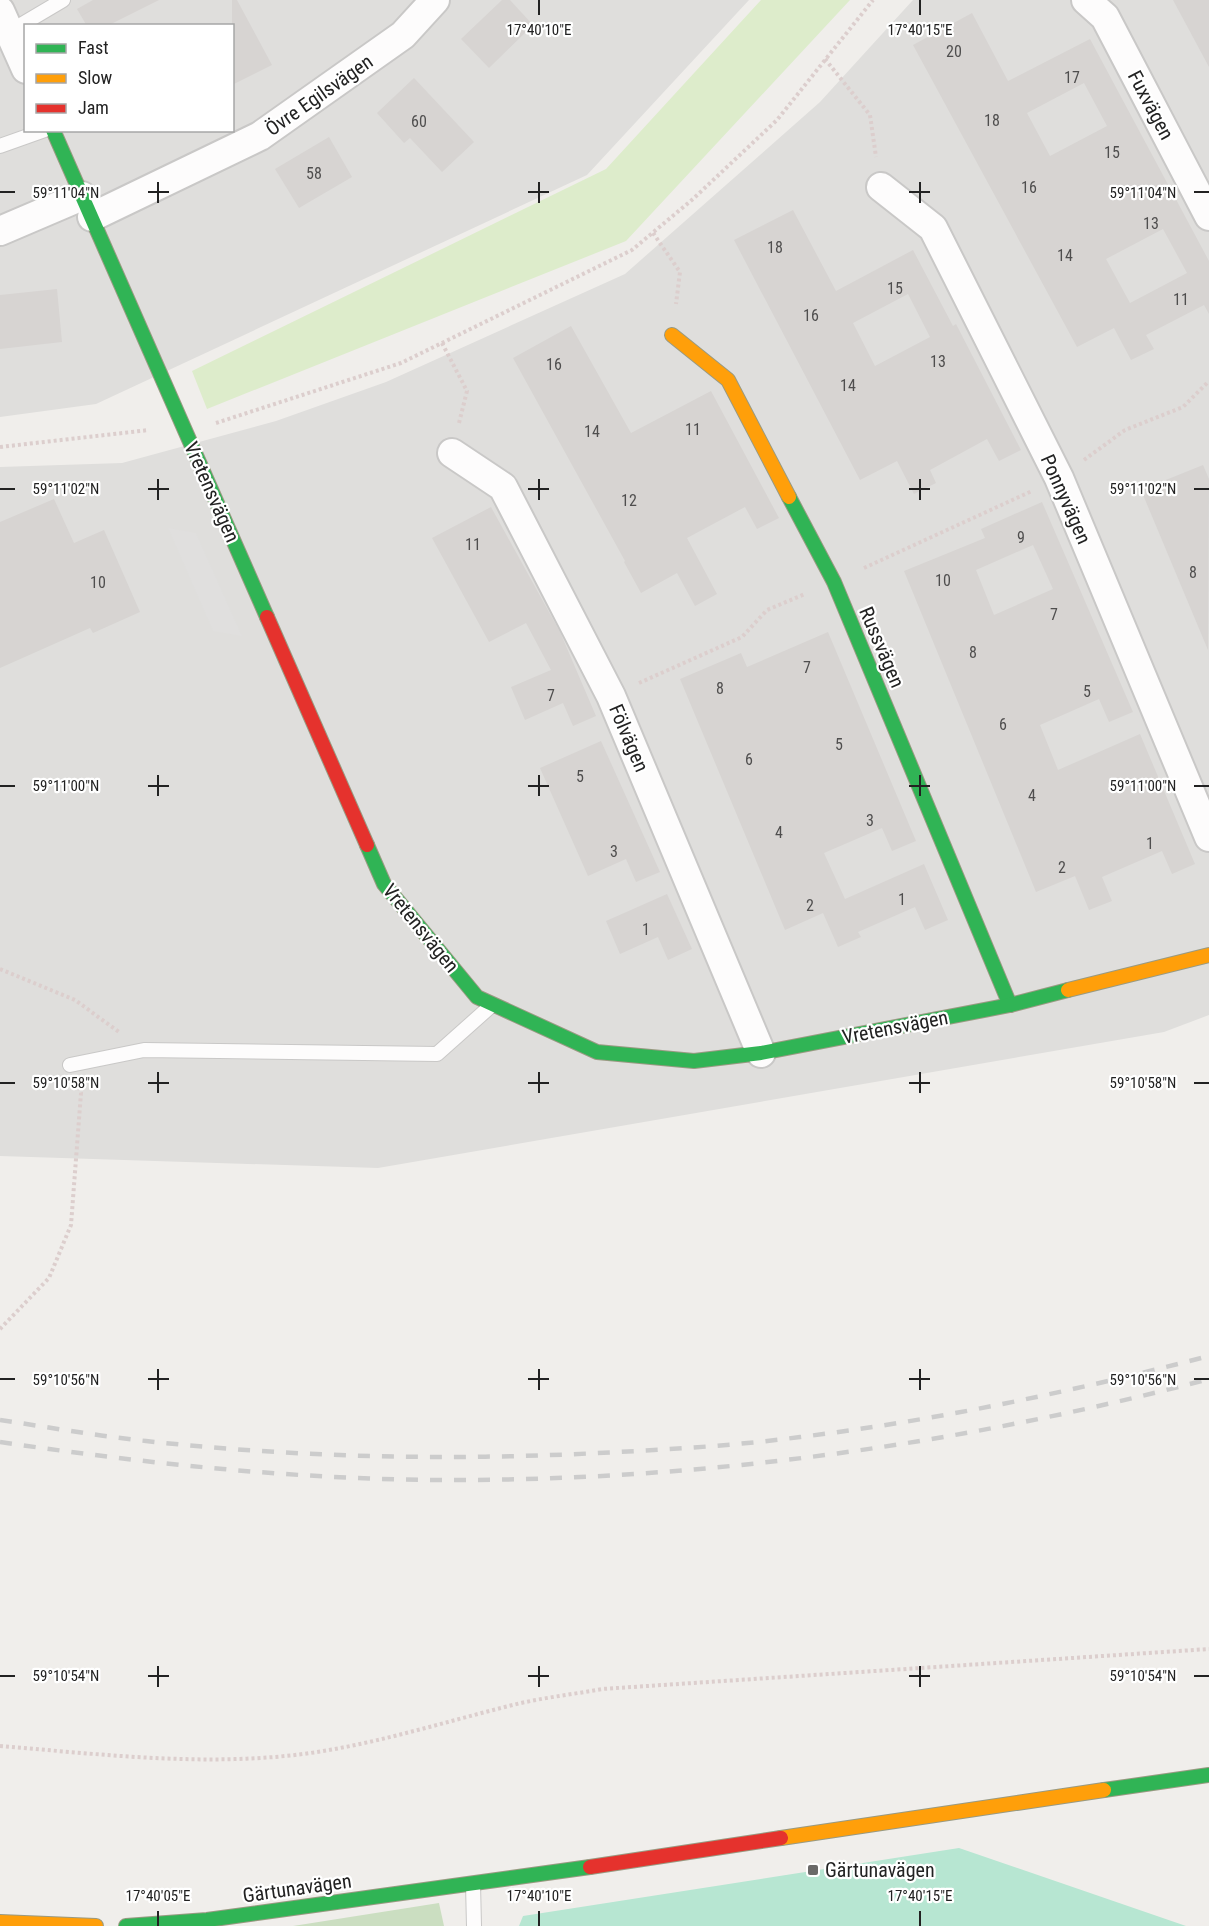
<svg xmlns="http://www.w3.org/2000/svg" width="1209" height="1926" font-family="'Roboto Condensed',sans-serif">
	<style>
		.residential { fill: #dfdedc; fill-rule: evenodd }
		.grass { fill: #ddeccb }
		.forest { fill: #cbdec1 }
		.pitch { fill: #b7e6d2 }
		.parking { fill: #e0dfde }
		.building { fill: #d7d4d2; fill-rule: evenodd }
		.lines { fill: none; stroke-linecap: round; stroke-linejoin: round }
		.lane-casing { stroke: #c9c8c7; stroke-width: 16 }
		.street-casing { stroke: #c9c8c7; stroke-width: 32 }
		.fast-casing { stroke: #999a82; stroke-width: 16 }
		.slow-casing { stroke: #999a82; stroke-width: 16 }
		.jam-casing { stroke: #999a82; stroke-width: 16 }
		.path { stroke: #dccecd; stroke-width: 4; stroke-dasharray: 3 3; stroke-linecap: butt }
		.lane { stroke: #fdfcfc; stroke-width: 14 }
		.street { stroke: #fdfcfc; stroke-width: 28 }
		.fast { stroke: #30b455; stroke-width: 14 }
		.slow { stroke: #ff9f0a; stroke-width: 14 }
		.jam { stroke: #e5322d; stroke-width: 14 }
		.rail { stroke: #ccc; stroke-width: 4.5; stroke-dasharray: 12 12; stroke-linecap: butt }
		.ticks { fill: none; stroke: #222; stroke-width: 2 }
		.poi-dot { fill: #6a6968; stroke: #fff; stroke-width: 2 }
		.labels { text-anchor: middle; stroke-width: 4.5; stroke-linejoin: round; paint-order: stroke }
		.number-label { font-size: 16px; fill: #4f4e4e }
		.street-label { font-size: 20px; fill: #222; stroke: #fff }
		.poi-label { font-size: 20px; fill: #222; stroke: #fff; text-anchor: start }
		.ticks-label { font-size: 15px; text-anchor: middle; fill: #222; stroke: #fff; stroke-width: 4.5; stroke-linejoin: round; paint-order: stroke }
	</style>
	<rect width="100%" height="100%" fill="#f0eeeb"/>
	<!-- residential -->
	<g class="residential">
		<path d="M0,0h749l-162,175 -491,229 -96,13zM26,26h206v104h-206z"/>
		<path d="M913,0h296v1015l-45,17 -786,136 -378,-12v-689l122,-4 154,-42 110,-39 239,-108 195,-172z"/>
	</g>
	<!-- grass -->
	<path class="grass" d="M761,0h89l-224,241 -419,168 -15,-38 414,-202z"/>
	<!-- forest -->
	<path class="forest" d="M439,1903l5,23h-151z"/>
	<!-- pitch -->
	<path class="pitch" d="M959,1848l227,78h-667l4,-10z"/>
	<!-- parking -->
	<path class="parking" d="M168,528l28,5 46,103 -29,-5z"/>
	<!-- building -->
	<g class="building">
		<path d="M93,0h66l-52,26h-20l-10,-17z"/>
		<path d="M232,0h5l35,65 -40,20z"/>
		<path d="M502,0h8l23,25 -44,43 -28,-29z"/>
		<path d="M1173,0h36v67z"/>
		<path d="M972,13l36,68 82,-42 119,222v53l-5,-9 -58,30 8,14 -23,11 -17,-32 -37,19 -164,-302zM1084,83l23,43 -57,30 -23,-43zM1163,229l24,44 -57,30 -24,-44z"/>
		<path d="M414,78l60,64 -32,30 -32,-34 -6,5 -27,-30z"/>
		<path d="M329,137l23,40 -53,31 -24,-39z"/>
		<path d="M793,210l43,81 77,-41 40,76 3,-2 65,126 -22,11 -12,-22 -57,31 6,13 -22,11 -17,-33 -37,19 -126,-240zM908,294l22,43 -55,29 -22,-43z"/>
		<path d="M57,289l5,53 -62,7v-54z"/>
		<path d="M571,326l60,107 80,-42 68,127 -22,11 -12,-22 -58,31 30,56 -22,12 -18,-33 -36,20 -17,-31 1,-1 -112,-203z"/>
		<path d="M1203,465l6,14 -1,171 -67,-160z"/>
		<path d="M54,499l20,44 30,-13 36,82 -47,21 -3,-5 -90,40v-146z"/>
		<path d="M1042,502l91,210 -24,10 -10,-23 -59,26 18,45 82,-36 55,130 -23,10 -10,-23 -60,26 10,24 -23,9 -14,-34 -39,16 -132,-321 81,-33 -4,-9zM1033,545l20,44 -59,26 -18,-45z"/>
		<path d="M491,507l69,125 36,84 -23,10 -10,-23 -38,17 -14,-33 40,-17 -25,-47 -37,19 -57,-104z"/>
		<path d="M828,632l88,209 -24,10 -10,-23 -58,25 21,46 79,-35 24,56 -23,10 -10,-23 -57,25 3,5 -23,10 -15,-34 -38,17 -105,-251 61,-26 6,14z"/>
		<path d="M601,741l59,131 -24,10 -10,-23 -38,17 -48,-108z"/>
		<path d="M667,894l25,55 -24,11 -10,-23 -38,17 -14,-33z"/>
	</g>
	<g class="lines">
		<!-- lane casing -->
		<g class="lane-casing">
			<g id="lane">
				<path d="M9,32l54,-32"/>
				<path d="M0,146l45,-16"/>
				<path d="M70,1065l74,-15 293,4 55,-49"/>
				<path d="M473,1884l1,42"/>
			</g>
		</g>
		<!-- street casing -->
		<g class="street-casing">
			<g id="street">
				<path d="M1086,0l19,17 104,199"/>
				<path d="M0,11l26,58"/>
				<path d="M881,187l52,41 126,250 150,359"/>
				<path d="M92,217l168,-81 143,-101 32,-35"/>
				<path d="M0,231l82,-35"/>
				<path d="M452,453l51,34 108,209 150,357"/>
			</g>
		</g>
		<!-- fast casing -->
		<g class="fast-casing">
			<g id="fast">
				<path d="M53,130l214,487"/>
				<path d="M789,497l45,85 176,423"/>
				<path d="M367,845l17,39 93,113 120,55 97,9 67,-8 249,-48 58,-15"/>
				<path d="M1104,1790l105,-15"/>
				<path d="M126,1926l81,-6 383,-53"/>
			</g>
		</g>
		<!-- slow casing -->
		<g class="slow-casing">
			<g id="slow">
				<path d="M672,335l56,45 61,117"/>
				<path d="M1068,990l141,-35"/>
				<path d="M781,1838l323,-48"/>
				<path d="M0,1922l96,4"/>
			</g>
		</g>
		<!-- jam casing -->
		<g class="jam-casing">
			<g id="jam">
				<path d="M267,617l100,228"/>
				<path d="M590,1867l191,-29"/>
			</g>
		</g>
		<!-- path -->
		<g class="path">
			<path d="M825,59l45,56 6,42"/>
			<path d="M653,233l27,39 -4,32"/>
			<path d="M442,343l25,48 -8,32"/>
			<path d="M216,423l185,-60 231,-113 61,-51 84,-79 96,-120"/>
			<path d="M0,447l149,-17"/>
			<path d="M1084,460l41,-30 58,-23 26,-26"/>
			<path d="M864,568l168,-77"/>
			<path d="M639,683l103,-46 25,-27 38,-16"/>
			<path d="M0,969l75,31 44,32"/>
			<path d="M0,1329l49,-51 22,-53 10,-132 -3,-8"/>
			<path d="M0,1746c98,8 197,20 295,9 77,-9 151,-34 226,-52 27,-6 54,-9 81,-14l607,-40"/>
		</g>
		<!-- lane -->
		<use href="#lane" class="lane"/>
		<!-- street -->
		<use href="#street" class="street"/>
		<!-- fast -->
		<use href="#fast" class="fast"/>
		<!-- slow -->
		<use href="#slow" class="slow"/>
		<!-- jam -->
		<use href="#jam" class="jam"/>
		<!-- rail -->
		<g class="rail">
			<path d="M0,1420c48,7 97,16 146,21 156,17 314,20 471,11 61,-3 123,-7 183,-15 139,-17 274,-46 409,-81"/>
			<path d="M0,1442c150,22 300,38 452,38 256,0 510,-36 757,-101"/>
		</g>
	</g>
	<!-- ticks -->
	<path class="ticks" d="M539,0v15M920,0v15M158,182v21M539,182v21M920,182v21M0,192h15M148,192h21M528,192h21M909,192h21M1194,192h15M158,479v21M539,479v21M920,479v21M0,489h15M148,489h21M528,489h21M909,489h21M1194,489h15M158,775v21M539,775v21M920,775v21M0,786h15M148,786h21M528,786h21M909,786h21M1194,786h15M158,1072v21M539,1072v21M920,1072v21M0,1083h15M148,1083h21M528,1083h21M909,1083h21M1194,1083h15M158,1369v21M539,1369v21M920,1369v21M0,1379h15M148,1379h21M528,1379h21M909,1379h21M1194,1379h15M158,1666v21M539,1666v21M920,1666v21M0,1676h15M148,1676h21M528,1676h21M909,1676h21M1194,1676h15M158,1911v15M539,1911v15M920,1911v15"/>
	<!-- markers -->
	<rect class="poi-dot" x="807" y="1864" width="12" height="12" rx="3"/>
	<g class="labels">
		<!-- number labels -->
		<g class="number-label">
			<text x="954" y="57">20</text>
			<text x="1072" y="83">17</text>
			<text x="992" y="126">18</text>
			<text x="419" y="127">60</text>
			<text x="1112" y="158">15</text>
			<text x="314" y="179">58</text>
			<text x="1029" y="193">16</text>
			<text x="1151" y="229">13</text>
			<text x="775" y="253">18</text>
			<text x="1065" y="261">14</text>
			<text x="895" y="294">15</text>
			<text x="1181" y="305">11</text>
			<text x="811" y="321">16</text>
			<text x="938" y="367">13</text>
			<text x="554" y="370">16</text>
			<text x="848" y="391">14</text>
			<text x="693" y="435">11</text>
			<text x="592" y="437">14</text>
			<text x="629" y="506">12</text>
			<text x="1021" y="543">9</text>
			<text x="473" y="550">11</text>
			<text x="1193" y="578">8</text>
			<text x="943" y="586">10</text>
			<text x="98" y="588">10</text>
			<text x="1054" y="620">7</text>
			<text x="973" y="658">8</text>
			<text x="807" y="673">7</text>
			<text x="720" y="694">8</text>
			<text x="1087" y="697">5</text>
			<text x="551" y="701">7</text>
			<text x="1003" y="730">6</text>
			<text x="839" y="750">5</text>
			<text x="749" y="765">6</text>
			<text x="580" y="782">5</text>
			<text x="1032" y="801">4</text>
			<text x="870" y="826">3</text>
			<text x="779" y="838">4</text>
			<text x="1150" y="849">1</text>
			<text x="614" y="857">3</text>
			<text x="1062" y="873">2</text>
			<text x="902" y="905">1</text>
			<text x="810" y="911">2</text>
			<text x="646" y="935">1</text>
		</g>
		<!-- street labels -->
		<g class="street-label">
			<text transform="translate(319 95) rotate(-35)" y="7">Övre Egilsvägen</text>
			<text transform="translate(1151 105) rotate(62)" y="7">Fuxvägen</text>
			<text transform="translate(212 492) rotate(66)" y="7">Vretensvägen</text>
			<text transform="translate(1066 499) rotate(66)" y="7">Ponnyvägen</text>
			<text transform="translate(882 647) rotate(67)" y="7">Russvägen</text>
			<text transform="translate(629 738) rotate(67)" y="7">Fölvägen</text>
			<text transform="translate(421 928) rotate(51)" y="7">Vretensvägen</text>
			<text transform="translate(895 1027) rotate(-11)" y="7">Vretensvägen</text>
			<text transform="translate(297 1888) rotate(-8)" y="7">Gärtunavägen</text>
		</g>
		<!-- poi labels -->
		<g class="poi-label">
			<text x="825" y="1877">Gärtunavägen</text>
		</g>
	</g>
	<g class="ticks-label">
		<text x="539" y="35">17°40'10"E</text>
		<text x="920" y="35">17°40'15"E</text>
		<text x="66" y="198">59°11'04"N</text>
		<text x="1143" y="198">59°11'04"N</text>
		<text x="66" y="494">59°11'02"N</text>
		<text x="1143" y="494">59°11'02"N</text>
		<text x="66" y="791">59°11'00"N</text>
		<text x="1143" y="791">59°11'00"N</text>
		<text x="66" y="1088">59°10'58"N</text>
		<text x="1143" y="1088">59°10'58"N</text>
		<text x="66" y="1385">59°10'56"N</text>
		<text x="1143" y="1385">59°10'56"N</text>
		<text x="66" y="1681">59°10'54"N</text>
		<text x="1143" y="1681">59°10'54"N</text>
		<text x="158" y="1901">17°40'05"E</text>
		<text x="539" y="1901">17°40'10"E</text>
		<text x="920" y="1901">17°40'15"E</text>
	</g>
	<!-- legend -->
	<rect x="24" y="24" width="210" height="108" fill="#ffffff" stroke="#a7a7a7" stroke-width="1.5"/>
	<rect x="36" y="44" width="30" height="9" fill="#30b455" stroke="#a7a7a7" stroke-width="1.5"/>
	<text x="78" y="54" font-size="18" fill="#222222">Fast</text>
	<rect x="36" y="74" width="30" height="9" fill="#ff9f0a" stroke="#a7a7a7" stroke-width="1.5"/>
	<text x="78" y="84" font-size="18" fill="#222222">Slow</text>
	<rect x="36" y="104" width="30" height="9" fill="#e5322d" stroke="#a7a7a7" stroke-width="1.5"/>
	<text x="78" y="114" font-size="18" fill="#222222">Jam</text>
</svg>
